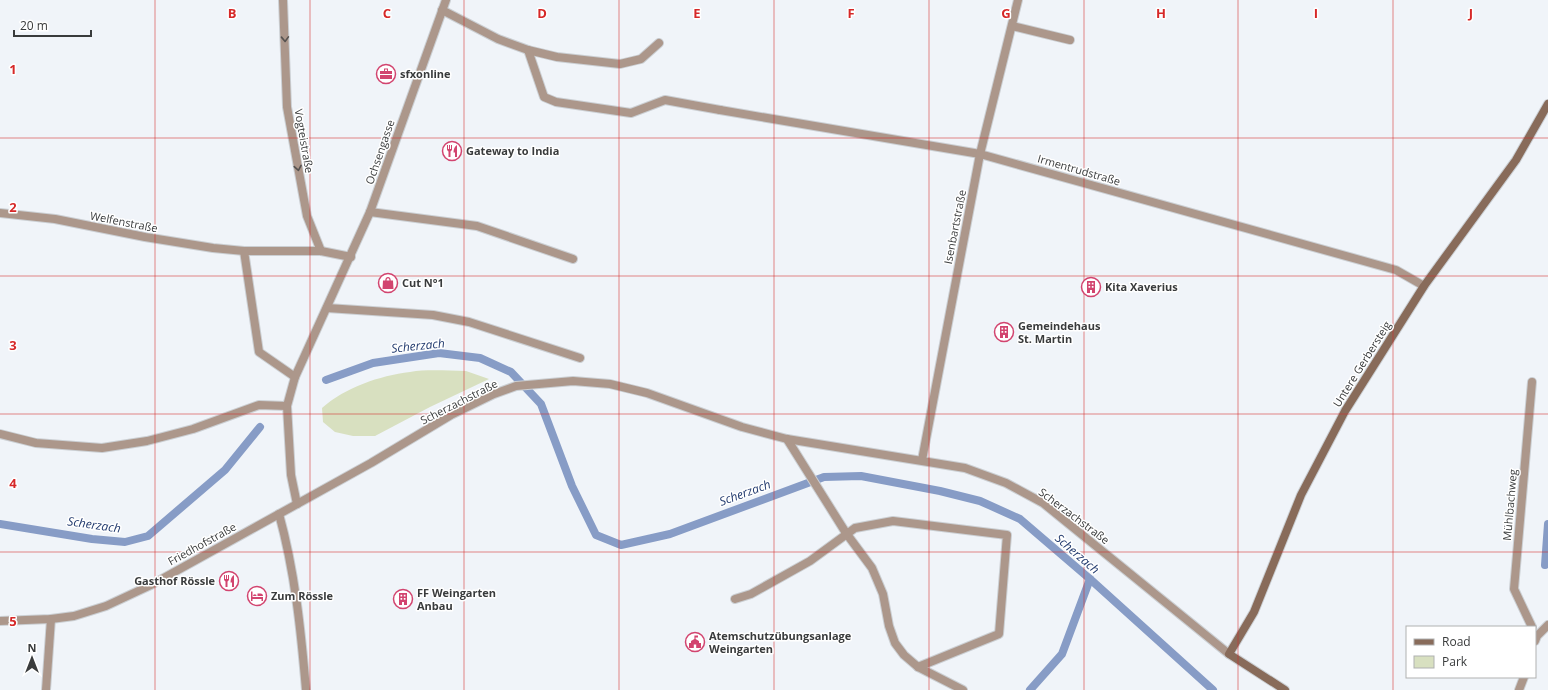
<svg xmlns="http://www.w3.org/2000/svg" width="1548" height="690" font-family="'Open Sans',sans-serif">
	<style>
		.green { fill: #d8e0c0 }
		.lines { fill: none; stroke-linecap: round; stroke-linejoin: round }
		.stream { stroke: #879cc6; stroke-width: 8 }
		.lane-casing { stroke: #cbcfd3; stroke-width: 10 }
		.street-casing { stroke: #cbcfd3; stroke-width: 10 }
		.secondary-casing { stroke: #cbcfd3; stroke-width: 10 }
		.lane { stroke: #ac978b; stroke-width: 8 }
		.street { stroke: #ac978b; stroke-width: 8 }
		.secondary { stroke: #886b5a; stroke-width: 8 }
		.oneway { stroke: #565250 }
		.grid { fill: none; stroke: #d62828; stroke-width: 1; stroke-opacity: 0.55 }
		.labels { text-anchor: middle; stroke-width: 3; stroke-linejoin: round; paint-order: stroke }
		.poi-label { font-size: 11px; font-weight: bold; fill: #393b3c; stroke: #fff; text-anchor: start }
		.street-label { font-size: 11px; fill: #393b3c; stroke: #fff }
		.water-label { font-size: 12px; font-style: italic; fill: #213a6e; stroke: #fff }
		.grid-label { font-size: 13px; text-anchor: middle; font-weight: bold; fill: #d62828; stroke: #fff; stroke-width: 3; stroke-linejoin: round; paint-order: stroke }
	</style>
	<rect width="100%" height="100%" fill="#f0f4f9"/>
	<!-- green -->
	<path class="green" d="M466,371l23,8 -59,28 -55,29h-22l-18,-4 -12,-10 -1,-14c24,-21 57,-32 88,-36 18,-3 38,-1 56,-1z"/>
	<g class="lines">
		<!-- stream -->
		<g class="stream">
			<path d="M326,380l47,-17 66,-10 41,5 31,14 30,32 31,82 24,49 25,10 49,-11 154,-57 37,-1 79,15 40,10 40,18 70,60 123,111"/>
			<path d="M0,524l92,15 33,3 23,-6 77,-66 35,-43"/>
			<path d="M1545,565l3,-41"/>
			<path d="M1030,690l32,-36 28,-75"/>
		</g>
		<!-- lane casing -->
		<g class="lane-casing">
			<g id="lane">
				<path d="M442,10l56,29 30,11 29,7 63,7 21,-5 18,-16"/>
				<path d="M1012,26l58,14"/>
				<path d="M528,50l16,47 12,5 75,11 34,-13 55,10"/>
				<path d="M370,212l107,14 96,33"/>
				<path d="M787,439l59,94 26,35 11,26 6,32 6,17 9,12 14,12 45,23"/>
				<path d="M735,599l16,-5 59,-33 45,-33 38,-7 114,14 -8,99 -81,33"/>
				<path d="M46,690l5,-71"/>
			</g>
		</g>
		<!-- street casing -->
		<g class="street-casing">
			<g id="street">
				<path d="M283,0l4,107 20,109 14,35"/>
				<path d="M720,110l260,44 416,116 28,16"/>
				<path d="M0,213l55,6 90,18 68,11 31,3h77l30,6"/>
				<path d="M244,251l15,101 36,25"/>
				<path d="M327,308l106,7 36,7 111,36"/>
				<path d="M1532,382l-18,207 18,38"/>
				<path d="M0,434l36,9 66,5 45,-7 46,-12 66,-24 28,1"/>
				<path d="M922,460l58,-306 38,-154"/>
				<path d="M297,504l-6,-29 -4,-69 8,-29 75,-165 76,-212"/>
				<path d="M279,514c16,58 22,117 27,176"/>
				<path d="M0,621l51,-2 23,-3 32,-10 45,-21 220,-122 80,-48 43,-21 22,-8 57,-5 37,3 37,9 95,34 45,12 178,29 41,15 37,20 186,151"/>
				<path d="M1535,641l2,-5 11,-11"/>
				<path d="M1519,690l5,-13"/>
			</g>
		</g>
		<!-- secondary casing -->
		<g class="secondary-casing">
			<path id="secondary" d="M1285,690l-56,-36 25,-42 47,-117 44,-84 79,-125 92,-126 32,-56"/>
		</g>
		<!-- lane -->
		<use href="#lane" class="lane"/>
		<!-- street -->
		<use href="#street" class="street"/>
		<!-- secondary -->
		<use href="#secondary" class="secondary"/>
	</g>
	<!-- one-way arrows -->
	<defs><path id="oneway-chevron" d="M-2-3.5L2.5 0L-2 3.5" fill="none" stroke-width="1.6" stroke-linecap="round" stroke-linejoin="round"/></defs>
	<g class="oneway">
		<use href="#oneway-chevron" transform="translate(285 39) rotate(88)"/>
		<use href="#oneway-chevron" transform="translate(298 168) rotate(80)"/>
	</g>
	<!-- grid -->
	<path class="grid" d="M155,0v690M310,0v690M464,0v690M619,0v690M774,0v690M929,0v690M1084,0v690M1238,0v690M1393,0v690M0,138h1548M0,276h1548M0,414h1548M0,552h1548"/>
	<!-- icons -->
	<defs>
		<g id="office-ring" transform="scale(1)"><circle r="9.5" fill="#fff" stroke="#d2446f" stroke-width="1.5"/><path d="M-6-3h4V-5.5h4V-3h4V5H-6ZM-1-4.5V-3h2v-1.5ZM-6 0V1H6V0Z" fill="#d2446f"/></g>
		<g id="restaurant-ring" transform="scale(1)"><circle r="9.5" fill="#fff" stroke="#d2446f" stroke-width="1.5"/><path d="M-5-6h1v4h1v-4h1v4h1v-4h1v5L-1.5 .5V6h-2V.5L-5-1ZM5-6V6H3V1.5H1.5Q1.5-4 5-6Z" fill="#d2446f"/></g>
		<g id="shop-ring" transform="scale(1)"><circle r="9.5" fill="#fff" stroke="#d2446f" stroke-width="1.5"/><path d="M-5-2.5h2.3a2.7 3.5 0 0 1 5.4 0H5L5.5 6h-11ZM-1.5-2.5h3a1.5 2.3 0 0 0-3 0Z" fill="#d2446f"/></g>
		<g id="building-ring" transform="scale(1)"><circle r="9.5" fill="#fff" stroke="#d2446f" stroke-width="1.5"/><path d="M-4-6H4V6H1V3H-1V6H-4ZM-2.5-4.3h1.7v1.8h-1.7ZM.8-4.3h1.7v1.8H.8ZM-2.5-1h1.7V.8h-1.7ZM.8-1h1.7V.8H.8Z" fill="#d2446f"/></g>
		<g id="hotel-ring" transform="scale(1)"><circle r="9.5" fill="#fff" stroke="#d2446f" stroke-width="1.5"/><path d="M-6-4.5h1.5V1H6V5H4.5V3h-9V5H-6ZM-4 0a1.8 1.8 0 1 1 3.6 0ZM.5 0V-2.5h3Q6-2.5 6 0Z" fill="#d2446f"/></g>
		<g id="civic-ring" transform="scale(1)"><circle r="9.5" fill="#fff" stroke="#d2446f" stroke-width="1.5"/><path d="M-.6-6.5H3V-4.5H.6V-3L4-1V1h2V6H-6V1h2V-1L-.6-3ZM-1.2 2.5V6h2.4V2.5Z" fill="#d2446f"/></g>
	</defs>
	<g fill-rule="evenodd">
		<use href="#office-ring" x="386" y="74"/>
		<use href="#restaurant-ring" x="452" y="151"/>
		<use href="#shop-ring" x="388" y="283"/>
		<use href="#building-ring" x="1091" y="287"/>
		<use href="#building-ring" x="1004" y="332"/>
		<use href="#restaurant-ring" x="229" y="581"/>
		<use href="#hotel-ring" x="257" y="596"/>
		<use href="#building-ring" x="403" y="599"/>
		<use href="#civic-ring" x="695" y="642"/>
	</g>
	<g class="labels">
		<!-- poi labels -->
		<g class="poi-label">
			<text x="400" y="78">sfxonline</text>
			<text x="466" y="155">Gateway to India</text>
			<text x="402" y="287">Cut N°1</text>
			<text x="1105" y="291">Kita Xaverius</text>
			<text x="1018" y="330">Gemeindehaus<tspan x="1018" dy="13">St. Martin</tspan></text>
			<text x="215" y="585" text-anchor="end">Gasthof Rössle</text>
			<text x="417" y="597">FF Weingarten<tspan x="417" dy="13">Anbau</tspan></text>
			<text x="271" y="600">Zum Rössle</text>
			<text x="709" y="640">Atemschutzübungsanlage<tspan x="709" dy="13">Weingarten</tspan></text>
		</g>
		<!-- street labels -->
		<g class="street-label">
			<text transform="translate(304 141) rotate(80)" y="4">Vogteistraße</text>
			<text transform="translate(380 152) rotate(-71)" y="4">Ochsengasse</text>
			<text transform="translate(1079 170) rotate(16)" y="4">Irmentrudstraße</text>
			<text transform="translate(124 222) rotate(11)" y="4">Welfenstraße</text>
			<text transform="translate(955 227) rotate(-79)" y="4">Isenbartstraße</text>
			<text transform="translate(1362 364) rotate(-58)" y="4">Untere Gerbersteig</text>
			<text transform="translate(459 402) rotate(-27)" y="4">Scherzachstraße</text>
			<text transform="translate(1510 505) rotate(-85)" y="4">Mühlbachweg</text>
			<text transform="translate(1074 516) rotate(37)" y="4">Scherzachstraße</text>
			<text transform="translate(202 544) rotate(-29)" y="4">Friedhofstraße</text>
		</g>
		<!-- water labels -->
		<g class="water-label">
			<text transform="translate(418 346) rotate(-6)" y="4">Scherzach</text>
			<text transform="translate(745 493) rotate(-20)" y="4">Scherzach</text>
			<text transform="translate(94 525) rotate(8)" y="4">Scherzach</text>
			<text transform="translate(1077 554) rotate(41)" y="4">Scherzach</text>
		</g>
	</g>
	<g class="grid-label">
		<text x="232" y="18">B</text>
		<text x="387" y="18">C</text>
		<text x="542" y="18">D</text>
		<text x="697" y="18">E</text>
		<text x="851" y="18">F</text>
		<text x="1006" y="18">G</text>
		<text x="1161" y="18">H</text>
		<text x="1316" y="18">I</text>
		<text x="1471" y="18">J</text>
		<text x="13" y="74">1</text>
		<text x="13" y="212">2</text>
		<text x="13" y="350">3</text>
		<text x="13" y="488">4</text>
		<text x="13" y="626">5</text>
	</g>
	<!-- legend -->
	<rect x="1406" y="626" width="130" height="52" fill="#ffffff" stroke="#b0b1b1"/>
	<rect x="1414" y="639" width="20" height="6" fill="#886b5a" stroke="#b0b1b1"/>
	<text x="1442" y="646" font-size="12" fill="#393b3c">Road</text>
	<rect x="1414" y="656" width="20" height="12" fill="#d8e0c0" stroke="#b0b1b1"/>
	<text x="1442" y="666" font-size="12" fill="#393b3c">Park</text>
	<!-- north arrow -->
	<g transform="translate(32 658)" stroke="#ffffff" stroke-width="3" paint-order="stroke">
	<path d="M0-3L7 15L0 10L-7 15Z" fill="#393b3c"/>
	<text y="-6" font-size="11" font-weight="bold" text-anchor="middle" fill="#393b3c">N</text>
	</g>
	<!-- scale -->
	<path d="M14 30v6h77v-6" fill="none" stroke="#393b3c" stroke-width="2"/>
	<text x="20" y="30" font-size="12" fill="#393b3c" stroke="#ffffff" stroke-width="3" paint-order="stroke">20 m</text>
</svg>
